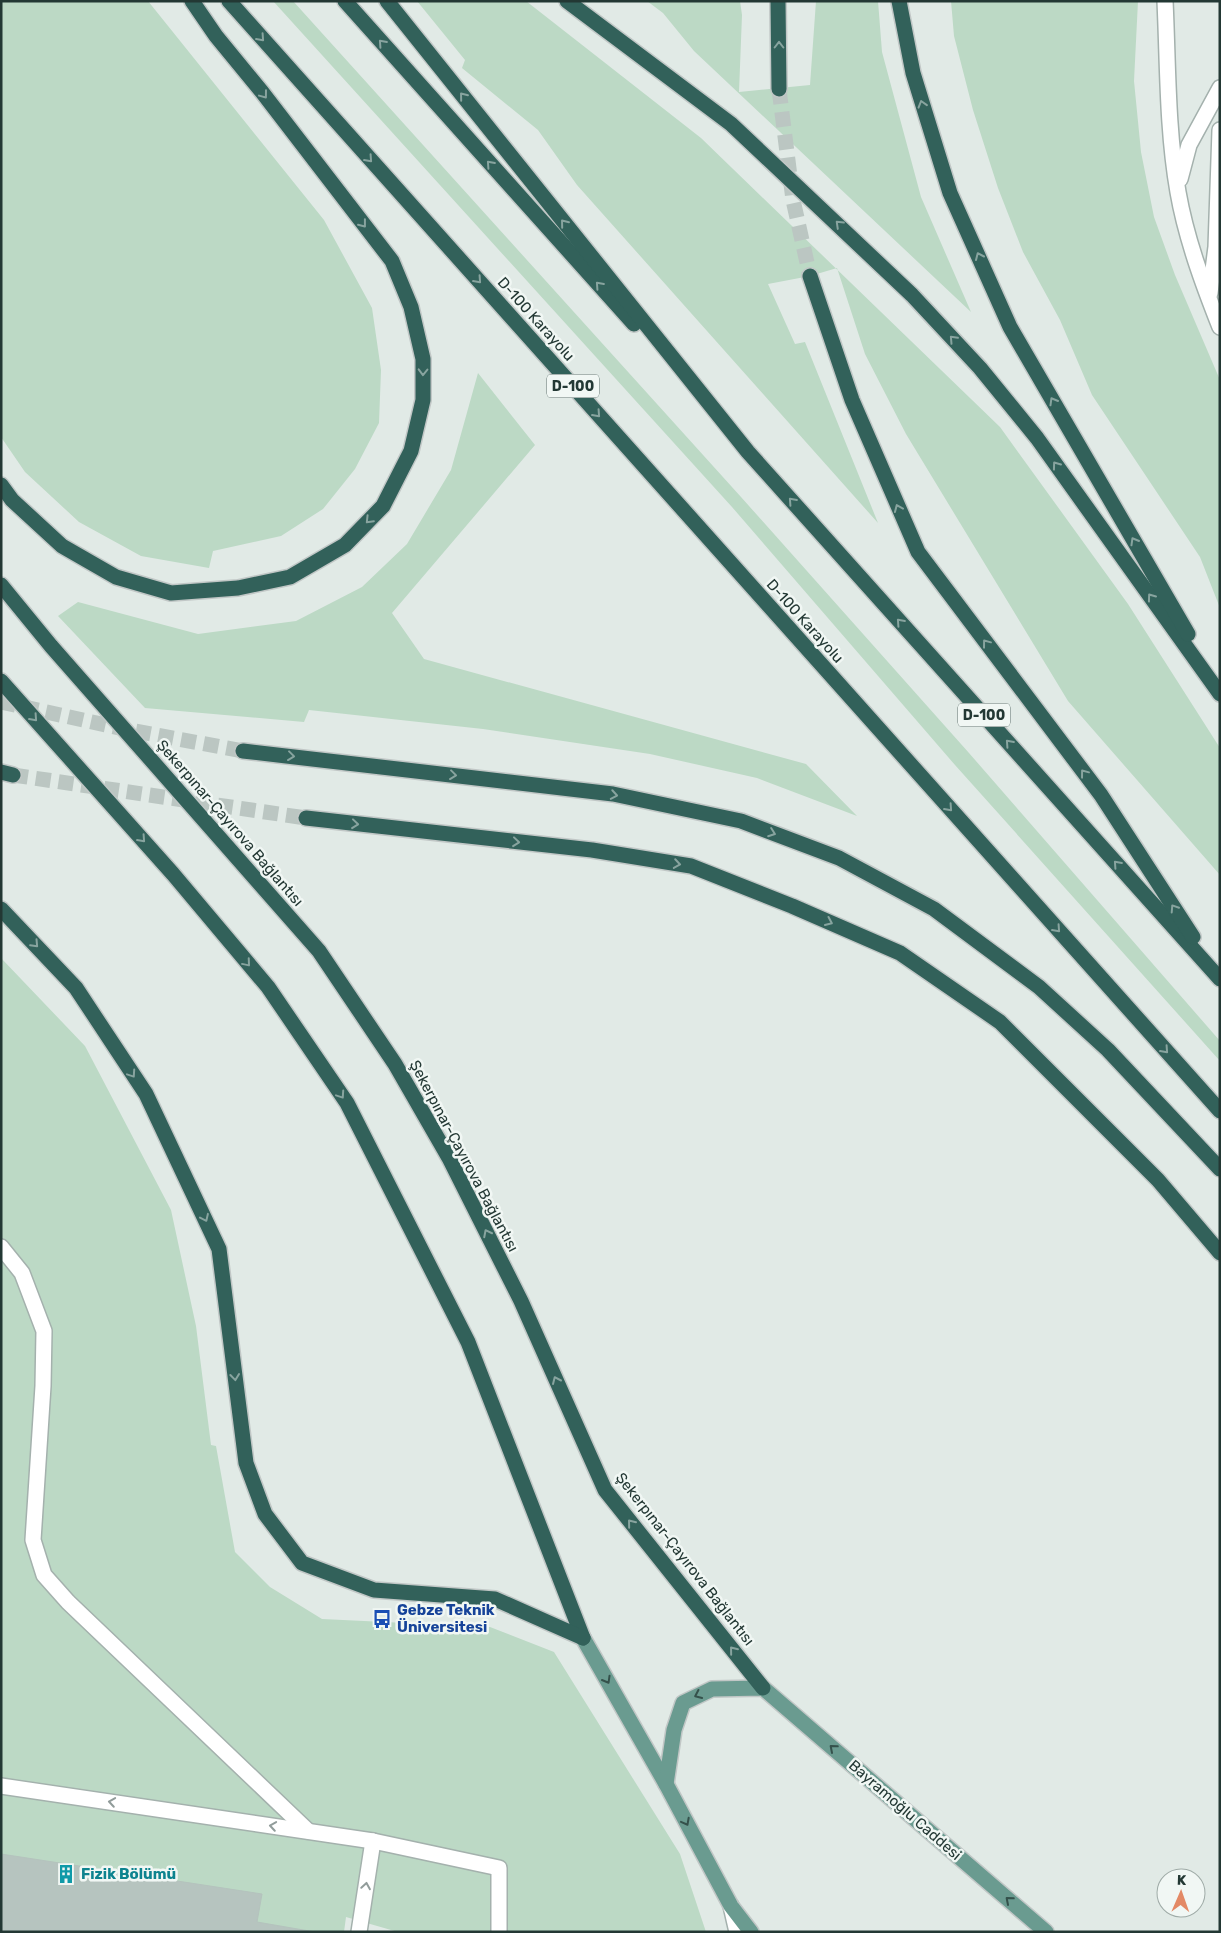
<svg xmlns="http://www.w3.org/2000/svg" width="1221" height="1933" font-family="Rubik,sans-serif">
	<style>
		.green { fill: #bcd9c5 }
		.building { fill: #b6c4bf; stroke: #b4c3bd }
		.lines { fill: none; stroke-linecap: round; stroke-linejoin: round }
		.highway-tunnel { stroke: #bbc6c2; stroke-width: 15; stroke-dasharray: 15 8; stroke-linecap: butt }
		.lane-casing { stroke: #a4b1ad; stroke-width: 18 }
		.street-casing { stroke: #a4b1ad; stroke-width: 18 }
		.primary-casing { stroke: #c1c7c6; stroke-width: 18 }
		.highway-casing { stroke: #c1c7c6; stroke-width: 18 }
		.lane { stroke: #fff; stroke-width: 15 }
		.street { stroke: #fff; stroke-width: 15 }
		.primary { stroke: #6a9b90; stroke-width: 15 }
		.highway { stroke: #32615a; stroke-width: 15 }
		.oneway { stroke: #88a49f }
		.oneway2 { stroke: #35514b }
		.oneway3 { stroke: #919c9a }
		.labels { text-anchor: middle; stroke-width: 5; stroke-linejoin: round; paint-order: stroke }
		.shield { fill: #f1f7f4; stroke: #61716e; stroke-width: 1 }
		.shield-label { font-size: 14px; font-weight: bold; fill: #233834 }
		.street-label { font-size: 15px; fill: #233834; stroke: #f1f7f4 }
		.transit-label { font-size: 15px; font-weight: bold; fill: #164399; stroke: #f1f7f4; text-anchor: start }
		.culture-label { font-size: 15px; font-weight: bold; fill: #0d838f; stroke: #f1f7f4; text-anchor: start }
	</style>
	<rect width="100%" height="100%" fill="#e1eae6"/>
	<!-- green -->
	<g class="green">
		<path d="M1,1h147l176,219 48,88 9,62 -2,53 -24,46 -32,40 -42,27 -68,15 -4,17 -68,-12 -62,-34 -54,-50 -24,-35z"/>
		<path d="M273,1h20l448,496 228,256 251,288v20l-265,-296 -223,-258z"/>
		<path d="M417,1h109l175,137 299,289 128,177 92,144v127l-152,-174 -162,-267 -41,-80 -28,-86 -27,8 -42,8 27,60 10,-2 73,181 -301,-338 -39,-55 -76,-62 3,-8z"/>
		<path d="M647,1h93l2,14 -3,77 71,-7 6,-84h62l4,51 39,145 50,115 -277,-261 -31,-38z"/>
		<path d="M951,1h187l-4,80 7,71 13,65 21,58 45,105v228l-20,-51 -108,-162 -32,-75 -37,-68 -25,-64 -25,-78 -19,-74z"/>
		<path d="M478,373l57,72 -143,168 32,46 382,105 51,52 -100,-38 -107,-24 -167,-25 -174,-19 -5,12 -159,-14 -87,-92 20,-14 120,32 98,-13 66,-34 45,-43 44,-74z"/>
		<path d="M1,958l84,88 86,164 25,116 15,119 5,1 19,106 35,35 52,32 168,8 64,25 126,202 26,78h-308l-52,-15 -2,15h-343z"/>
	</g>
	<!-- building -->
	<path class="building" d="M1,1854l261,40 -5,28 58,10h-314z"/>
	<g class="lines">
		<!-- highway-tunnel -->
		<g class="highway-tunnel">
			<path d="M779,89l14,111 17,76"/>
			<path d="M1,702l123,27 119,22"/>
			<path d="M13,775l293,43"/>
		</g>
		<!-- lane casing -->
		<g class="lane-casing">
			<g id="lane">
				<path d="M1165,1c3,64 2,128 13,191 8,46 25,92 42,135"/>
				<path d="M1180,179l9,-34 31,-57"/>
				<path d="M1210,293l6,-46 4,-117"/>
				<path d="M1,1247l21,26 22,58 -1,55 -10,154 11,35 24,27 240,229"/>
				<path d="M1,1786l372,55 126,27v64"/>
				<path d="M359,1932l14,-91"/>
			</g>
		</g>
		<!-- street casing -->
		<g class="street-casing">
			<path id="street" d="M731,1906l6,26"/>
		</g>
		<!-- primary casing -->
		<g class="primary-casing">
			<g id="primary">
				<path d="M583,1638l83,146 65,122 20,26"/>
				<path d="M666,1784l8,-54 9,-27 29,-14 51,-1 283,244"/>
			</g>
		</g>
		<!-- highway casing -->
		<g class="highway-casing">
			<g id="highway">
				<path d="M229,1l991,1110"/>
				<path d="M345,1l289,323"/>
				<path d="M387,1l361,451 472,527"/>
				<path d="M567,1l164,123 181,171 68,73 57,70 183,256"/>
				<path d="M778,1l1,88"/>
				<path d="M899,1l14,72 37,120 60,134 178,307"/>
				<path d="M810,276l42,124 66,152 183,243 92,142"/>
				<path d="M1,485l11,15 50,46 54,31 55,16 67,-5 52,-11 55,-32 38,-39 28,-55 12,-51v-41l-12,-52 -19,-46 -130,-169 -46,-56 -24,-35"/>
				<path d="M1,585l50,61 268,305 76,113 54,94 72,143 84,189 158,198"/>
				<path d="M1,681l172,193 95,113 79,116 121,239 115,296"/>
				<path d="M243,751l370,43 128,27 98,37 95,51 105,78 69,63 112,119"/>
				<path d="M1,772l12,3"/>
				<path d="M306,818l286,32 99,16 101,40 108,47 100,69 158,158 62,73"/>
				<path d="M1,909l75,79 70,106 73,155 27,214 19,51 37,49 72,27 121,9 88,39"/>
			</g>
		</g>
		<!-- lane -->
		<use href="#lane" class="lane"/>
		<!-- street -->
		<use href="#street" class="street"/>
		<!-- primary -->
		<use href="#primary" class="primary"/>
		<!-- highway -->
		<use href="#highway" class="highway"/>
	</g>
	<!-- one-way arrows -->
	<defs><path id="oneway-chevron" d="M-2-3.5L2.5 0L-2 3.5" fill="none" stroke-width="1.6" stroke-linecap="round" stroke-linejoin="round" transform="scale(1.25)"/></defs>
	<g class="oneway">
		<use href="#oneway-chevron" transform="translate(261 38) rotate(48)"/>
		<use href="#oneway-chevron" transform="translate(382 43) rotate(-132)"/>
		<use href="#oneway-chevron" transform="translate(779 45) rotate(-90)"/>
		<use href="#oneway-chevron" transform="translate(264 95) rotate(53)"/>
		<use href="#oneway-chevron" transform="translate(463 96) rotate(-129)"/>
		<use href="#oneway-chevron" transform="translate(922 104) rotate(-107)"/>
		<use href="#oneway-chevron" transform="translate(369 159) rotate(48)"/>
		<use href="#oneway-chevron" transform="translate(490 164) rotate(-132)"/>
		<use href="#oneway-chevron" transform="translate(564 223) rotate(-129)"/>
		<use href="#oneway-chevron" transform="translate(363 224) rotate(52)"/>
		<use href="#oneway-chevron" transform="translate(839 224) rotate(-136)"/>
		<use href="#oneway-chevron" transform="translate(979 256) rotate(-114)"/>
		<use href="#oneway-chevron" transform="translate(478 280) rotate(48)"/>
		<use href="#oneway-chevron" transform="translate(599 285) rotate(-132)"/>
		<use href="#oneway-chevron" transform="translate(953 339) rotate(-133)"/>
		<use href="#oneway-chevron" transform="translate(423 372) rotate(91)"/>
		<use href="#oneway-chevron" transform="translate(1053 401) rotate(-120)"/>
		<use href="#oneway-chevron" transform="translate(597 414) rotate(48)"/>
		<use href="#oneway-chevron" transform="translate(1056 465) rotate(-126)"/>
		<use href="#oneway-chevron" transform="translate(792 501) rotate(-132)"/>
		<use href="#oneway-chevron" transform="translate(898 508) rotate(-113)"/>
		<use href="#oneway-chevron" transform="translate(369 520) rotate(134)"/>
		<use href="#oneway-chevron" transform="translate(1134 541) rotate(-120)"/>
		<use href="#oneway-chevron" transform="translate(1151 597) rotate(-126)"/>
		<use href="#oneway-chevron" transform="translate(900 622) rotate(-132)"/>
		<use href="#oneway-chevron" transform="translate(986 643) rotate(-127)"/>
		<use href="#oneway-chevron" transform="translate(34 718) rotate(48)"/>
		<use href="#oneway-chevron" transform="translate(1009 743) rotate(-132)"/>
		<use href="#oneway-chevron" transform="translate(291 756) rotate(7)"/>
		<use href="#oneway-chevron" transform="translate(1084 773) rotate(-127)"/>
		<use href="#oneway-chevron" transform="translate(453 775) rotate(7)"/>
		<use href="#oneway-chevron" transform="translate(614 795) rotate(10)"/>
		<use href="#oneway-chevron" transform="translate(949 808) rotate(48)"/>
		<use href="#oneway-chevron" transform="translate(355 824) rotate(6)"/>
		<use href="#oneway-chevron" transform="translate(772 833) rotate(20)"/>
		<use href="#oneway-chevron" transform="translate(142 839) rotate(48)"/>
		<use href="#oneway-chevron" transform="translate(516 842) rotate(6)"/>
		<use href="#oneway-chevron" transform="translate(677 864) rotate(9)"/>
		<use href="#oneway-chevron" transform="translate(1117 864) rotate(-132)"/>
		<use href="#oneway-chevron" transform="translate(1174 908) rotate(-123)"/>
		<use href="#oneway-chevron" transform="translate(829 922) rotate(24)"/>
		<use href="#oneway-chevron" transform="translate(1057 929) rotate(48)"/>
		<use href="#oneway-chevron" transform="translate(35 944) rotate(47)"/>
		<use href="#oneway-chevron" transform="translate(247 963) rotate(50)"/>
		<use href="#oneway-chevron" transform="translate(1165 1050) rotate(48)"/>
		<use href="#oneway-chevron" transform="translate(132 1074) rotate(56)"/>
		<use href="#oneway-chevron" transform="translate(341 1095) rotate(56)"/>
		<use href="#oneway-chevron" transform="translate(205 1218) rotate(65)"/>
		<use href="#oneway-chevron" transform="translate(487 1233) rotate(-117)"/>
		<use href="#oneway-chevron" transform="translate(235 1377) rotate(83)"/>
		<use href="#oneway-chevron" transform="translate(556 1380) rotate(-114)"/>
		<use href="#oneway-chevron" transform="translate(631 1523) rotate(-129)"/>
		<use href="#oneway-chevron" transform="translate(733 1650) rotate(-129)"/>
	</g>
	<g class="oneway2">
		<use href="#oneway-chevron" transform="translate(607 1680) rotate(60)"/>
		<use href="#oneway-chevron" transform="translate(698 1695) rotate(155)"/>
		<use href="#oneway-chevron" transform="translate(833 1748) rotate(-139)"/>
		<use href="#oneway-chevron" transform="translate(686 1822) rotate(62)"/>
		<use href="#oneway-chevron" transform="translate(1009 1900) rotate(-139)"/>
	</g>
	<g class="oneway3">
		<use href="#oneway-chevron" transform="translate(112 1802) rotate(-171)"/>
		<use href="#oneway-chevron" transform="translate(273 1826) rotate(-171)"/>
		<use href="#oneway-chevron" transform="translate(366 1886) rotate(-81)"/>
	</g>
	<!-- icons -->
	<defs>
		<g id="bus-bare" transform="scale(1.5)"><path d="M-5-6H5V4H4V6H2V4H-2V6H-4V4H-5ZM-3.5-4V0h7V-4ZM-3.5 1.2v1.5H-2V1.2ZM2 1.2v1.5H3.5V1.2Z" fill="#1a4fb4" stroke="#f1f7f4" stroke-width="2.5" paint-order="stroke"/></g>
		<g id="building-bare" transform="scale(1.5)"><path d="M-4-6H4V6H1V3H-1V6H-4ZM-2.5-4.3h1.7v1.8h-1.7ZM.8-4.3h1.7v1.8H.8ZM-2.5-1h1.7V.8h-1.7ZM.8-1h1.7V.8H.8Z" fill="#0f9aa8" stroke="#f1f7f4" stroke-width="2.5" paint-order="stroke"/></g>
	</defs>
	<g fill-rule="evenodd">
		<use href="#bus-bare" x="382" y="1619"/>
		<use href="#building-bare" x="66" y="1874"/>
	</g>
	<g class="labels">
		<!-- shield labels -->
		<g class="shield">
			<rect x="547" y="374.5" width="52" height="23" rx="4"/>
			<rect x="958" y="703.5" width="52" height="23" rx="4"/>
		</g>
		<g class="shield-label">
			<text x="573" y="391">D-100</text>
			<text x="984" y="720">D-100</text>
		</g>
		<!-- street labels -->
		<g class="street-label">
			<text transform="translate(536 319) rotate(48)" y="5">D-100 Karayolu</text>
			<text transform="translate(805 621) rotate(48)" y="5">D-100 Karayolu</text>
			<text transform="translate(230 823) rotate(49)" y="5">Şekerpınar-Çayırova Bağlantısı</text>
			<text transform="translate(464 1156) rotate(62)" y="5">Şekerpınar-Çayırova Bağlantısı</text>
			<text transform="translate(685 1559) rotate(52)" y="5">Şekerpınar-Çayırova Bağlantısı</text>
			<text transform="translate(905 1810) rotate(41)" y="5">Bayramoğlu Caddesi</text>
		</g>
		<!-- transit labels -->
		<g class="transit-label">
			<text x="397" y="1615">Gebze Teknik<tspan x="397" dy="17">Üniversitesi</tspan></text>
		</g>
		<!-- culture labels -->
		<g class="culture-label">
			<text x="81" y="1879">Fizik Bölümü</text>
		</g>
	</g>
	<!-- border -->
	<rect width="1221" height="1933" fill="none" stroke="#233834" stroke-width="5"/>
	<!-- north arrow -->
	<g transform="translate(1181 1893) rotate(2)"><circle r="24" fill="#f1f7f4" stroke="#9faba7"/>
	<path d="M0-4L9 19L0 12L-9 19Z" fill="#e38965"/>
	<text y="-8" font-size="14" font-weight="bold" text-anchor="middle" fill="#233834">K</text>
	</g>
</svg>
